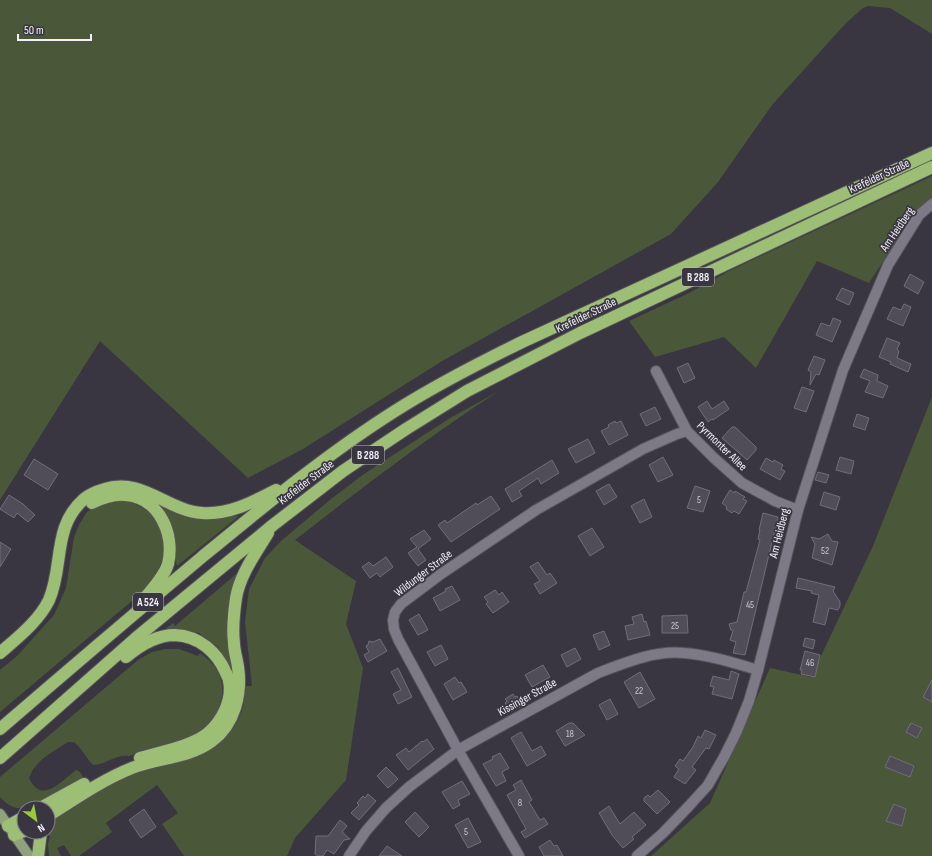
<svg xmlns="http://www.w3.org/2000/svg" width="932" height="856" font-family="'Sofia Sans Condensed',sans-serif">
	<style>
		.green { fill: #4a5839 }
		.building { fill: #504d59; stroke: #716d7a }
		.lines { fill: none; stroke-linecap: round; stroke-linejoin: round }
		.minor-casing { stroke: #57545d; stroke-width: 12 }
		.major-casing { stroke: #57545d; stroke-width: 12 }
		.highway-casing { stroke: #57545d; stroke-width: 14 }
		.minor { stroke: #7d7986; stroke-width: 10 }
		.major { stroke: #90a27c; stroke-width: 10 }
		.highway { stroke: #9dbe75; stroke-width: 12 }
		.labels { text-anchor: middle; stroke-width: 3.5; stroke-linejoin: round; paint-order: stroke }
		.number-label { font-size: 10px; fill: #cac7d0 }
		.shield { fill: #393541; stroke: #bab8c0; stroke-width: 1 }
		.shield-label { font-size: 11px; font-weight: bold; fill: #f2f0f7 }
		.street-label { font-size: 12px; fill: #f2f0f7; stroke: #393541 }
	</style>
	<rect width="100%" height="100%" fill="#393541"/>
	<!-- green -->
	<g class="green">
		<path d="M0,0h932v34l-42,-26 -22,-2 -5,2 -17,15 -74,82 -54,77 -47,52 -229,127 -139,88 -55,29 -148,-137 -100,159z"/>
		<path d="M932,176v23l-25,27 -38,57 -52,-22 -61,107 -32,-31 -69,20 -26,-36 60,-28 40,-22z"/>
		<path d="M499,391c-71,46 -137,97 -204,149l61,41 -10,43 17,44 -17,112 -51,58 -8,18h-103l-22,-32 16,-11 -21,-28 -51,38 6,9 -33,24h-8l-7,-11 -7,3 4,8h-12l-1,-12 2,-8 -5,-1 1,-3h2v-5l8,-12 70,-40 71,-18 21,-12 13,-14 8,-13 4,-11 3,-21h6l-7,-64 4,-33 16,-31 16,-17 50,-42 33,-25 86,-56z"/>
		<path d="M932,397v459h-281l59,-53 60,-135 41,9 62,-131z"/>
		<path d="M119,498c13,4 25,9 35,19 3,2 4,7 6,10 9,19 2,39 -9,55 -5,7 -12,12 -18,18l-133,112v-42l17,-14 37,-41 12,-27 8,-51 5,-12 8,-13 13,-10z"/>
		<path d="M155,502l21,10 20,6 43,-2 -62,50c-2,-7 -1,-12 -2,-19 -2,-22 -6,-28 -20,-45z"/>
		<path d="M241,570l-8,104 -15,-27 -19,-14 -22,-5 -14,3 10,-8 2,3z"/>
		<path d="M165,649h14l19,7 2,-3c14,10 24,23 22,41 -2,22 -17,38 -37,46 -7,3 -16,4 -24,6 -11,3 -21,7 -32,10 -14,-2 -23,9 -36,9 -7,-7 -11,-17 -19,-23h-6c-15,10 -33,18 -39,36 13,27 31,4 47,-8 4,1 6,4 7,8l-52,28c-13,5 -22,1 -31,-9v-20l138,-117 14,-8z"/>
	</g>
	<!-- building -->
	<g class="building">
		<path d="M910,274l14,8 -6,12 -14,-8z"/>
		<path d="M842,288l12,5 -5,12 -13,-6z"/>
		<path d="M904,304l7,3 -8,19 -16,-7 6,-12 8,3z"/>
		<path d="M833,318l8,3 -9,21 -16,-7 5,-12 9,3z"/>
		<path d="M887,338l13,5 -3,6 2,2 -2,7 14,6 -3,8 -18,-8 1,-2 -12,-5z"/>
		<path d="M814,356l11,4 -6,15 -3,-1 -6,11 1,-13 -3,-2z"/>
		<path d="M688,363l7,15 -11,5 -7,-15z"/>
		<path d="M864,369l14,6 -1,6 11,5 -5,12 -18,-6 5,-11 -10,-4z"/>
		<path d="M802,387l12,4 -8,21 -12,-4z"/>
		<path d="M707,401l5,8 12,-8 5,8 -16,11 -1,-1 -4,3 -10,-15z"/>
		<path d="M655,407l6,12 -15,7 -6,-12z"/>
		<path d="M857,414l12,4 -4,12 -12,-4z"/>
		<path d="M615,421l1,2 5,-2 7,14 -19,10 -8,-14 8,-4 -1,-2z"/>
		<path d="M732,427h3l21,20v3l-9,10 -25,-22z"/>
		<path d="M588,439l7,14 -19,10 -8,-14z"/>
		<path d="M663,457l10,18 -15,7 -9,-17z"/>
		<path d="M840,457l14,4 -3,13 -15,-4z"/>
		<path d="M766,458l7,4 1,-2 9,5 -2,4 4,2 -5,9 -20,-11z"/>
		<path d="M34,459l24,15 -10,16 -24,-15z"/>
		<path d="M552,460l7,13 -18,11 -3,-6 -19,13 3,5 -10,6 -7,-13z"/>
		<path d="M818,472l11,3 -3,8 -11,-3z"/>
		<path d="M609,484l8,13 -13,8 -8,-14z"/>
		<path d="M695,486l15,5 -7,21 -16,-4z"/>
		<path d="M730,490l4,3 1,-2 10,6 -2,2 4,2 -8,13 -5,-3 -2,2 -6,-4 1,-2 -5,-4z"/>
		<path d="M824,492l16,5 -4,13 -16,-5z"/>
		<path d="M9,495l14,9 12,11 -7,7 -11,-9 -3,5 -14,-9z"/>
		<path d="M491,496l9,13 -49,33 -13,-17 7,-5 2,3 29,-20 1,2z"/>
		<path d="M644,499l8,18 -12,6 -9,-17z"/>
		<path d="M763,513l15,4 -33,138 -12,-2 3,-11 -6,-2 3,-9 -2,-1 -2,-6 8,-2 7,-30h2l14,-52 -2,-1 2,-9h-1z"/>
		<path d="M592,528l12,19 -14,9 -12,-20z"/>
		<path d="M424,530l7,9 -13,10 8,11 -8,6 -10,-13 9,-6 -7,-8z"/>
		<path d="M828,534l4,7 6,1 -6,23 -20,-7 3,-14 -4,-7 8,2z"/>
		<path d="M0,542l11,7 -11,18z"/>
		<path d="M386,557l7,10 -13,10 -3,-4 -7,5 -8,-11 7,-5 4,4z"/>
		<path d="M538,562l9,13 3,-2 7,10 -17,11 -6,-10 6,-3 -10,-14z"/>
		<path d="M798,578l37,9 -2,4 7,11v4l-2,4 -9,-2 -4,17 -12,-3 6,-27 -8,-2 1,-2 -16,-3z"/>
		<path d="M452,586l8,14 -20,11 -7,-13 13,-7 -1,-2z"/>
		<path d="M495,590l4,5 3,-3 7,10 -16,11 -7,-9 2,-2 -4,-5z"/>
		<path d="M419,614l9,16 -10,5 -9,-15z"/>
		<path d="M642,614l2,8 2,-1 4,14 -22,5 -3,-14 9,-2 -2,-7z"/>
		<path d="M687,615l1,18h-26v-17z"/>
		<path d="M604,631l6,14 -11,5 -6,-15z"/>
		<path d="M805,638l10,2 -2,9 -10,-3z"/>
		<path d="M380,639l7,12 -19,11 -4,-7 5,-3 -3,-6 2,-1 1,-4 4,1z"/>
		<path d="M441,645l7,14 -13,7 -8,-14z"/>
		<path d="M575,648l6,11 -14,8 -6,-12z"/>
		<path d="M805,651l15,4 -5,22 -14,-3 1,-4h-2z"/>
		<path d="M543,665l7,12 -18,10 -7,-12z"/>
		<path d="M398,668l14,29 -14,7 -5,-10 8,-4 -10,-18z"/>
		<path d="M731,671l8,3 -7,25 -20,-5 2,-7 -4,-1 3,-10 16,4z"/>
		<path d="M640,672l15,27 -16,9 -15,-26z"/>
		<path d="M455,677l4,6 2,-1 6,10 -14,8 -9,-16z"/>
		<path d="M932,680v22l-9,-5z"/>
		<path d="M513,694l2,3 2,-1 5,10 -12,6 -5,-9 2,-2 -2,-2z"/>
		<path d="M610,699l8,15 -11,6 -8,-15z"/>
		<path d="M569,723h4l12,12 -20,11 -9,-15z"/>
		<path d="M911,723l11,5 -5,10 -11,-6z"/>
		<path d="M705,730l11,5 -7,14 -3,-1 -14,19 4,3 -11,14 -11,-7 5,-8 -4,-3 5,-7 3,2 10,-14 5,-11 3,2z"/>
		<path d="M521,732l11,19 9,-5 5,9 -19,11 -16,-28z"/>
		<path d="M427,739l7,10 -26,21 -12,-15 10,-7 3,4 13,-11 1,1z"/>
		<path d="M500,753l9,15 -7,4 4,9 -10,5 -13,-22 10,-5 -1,-2z"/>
		<path d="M890,756l24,10 -4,11 -25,-10z"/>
		<path d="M386,767l12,12 -10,9 -11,-12z"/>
		<path d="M521,780l11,20 -3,2 11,18 4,-2 4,6 -23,14 -4,-6 5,-3 -19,-34 9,-5 -3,-5z"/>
		<path d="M462,781l8,13 -12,6 2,5 -7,4 -11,-17z"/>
		<path d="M658,790l12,12 -13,12 -13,-13v-3l4,-3 2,2z"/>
		<path d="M368,794l8,7 -17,19 -8,-7 8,-8 -2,-2 6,-7 2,2z"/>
		<path d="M894,804l12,5 -4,17 -16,-5z"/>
		<path d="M609,806l11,18 14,-12 12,13 -14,12 2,2 -11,9 -11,-13 -13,-22z"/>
		<path d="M144,809l12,18 -15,11 -12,-18z"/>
		<path d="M415,812l14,15 -10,10 -14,-15z"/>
		<path d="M468,818l13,24 -13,6 -13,-23z"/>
		<path d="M340,820l7,6 -5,6 8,7 -6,1 -10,14 -7,-4 -4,6h-5l-3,-2 1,-18h12z"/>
		<path d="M550,840l4,6 3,-1 6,11h-19l-5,-9z"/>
		<path d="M387,846l15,10h-23z"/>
	</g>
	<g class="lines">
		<!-- minor casing -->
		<g class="minor-casing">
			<g id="minor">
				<path d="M656,371l31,60 27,27 28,25 33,18 23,9"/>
				<path d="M349,856l17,-25 20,-23 23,-21 49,-37 140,-77c26,-10 57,-23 86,-20 25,2 50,10 74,17"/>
				<path d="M519,856l-61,-106 -60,-111 -4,-10 -1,-9 2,-8 6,-8 40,-30 95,-64 107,-61 34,-15 10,-3"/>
				<path d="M637,856l26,-23 26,-27 19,-21 16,-28 12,-24 13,-32 9,-31 40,-160 45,-140 45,-105 31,-50 13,-11"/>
			</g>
		</g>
		<!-- major casing -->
		<g class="major-casing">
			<path id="major" d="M0,814l29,42"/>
		</g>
		<!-- highway casing -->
		<g class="highway-casing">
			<g id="highway">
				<path d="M92,503c10,-5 22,-9 33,-8 34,2 50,39 43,69 -4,13 -16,25 -24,35"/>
				<path d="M0,653c17,-15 39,-32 49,-53 15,-34 3,-73 35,-101 6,-5 14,-8 21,-10 36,-12 63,22 97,24 27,2 51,-11 74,-23"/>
				<path d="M126,657c13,-11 31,-22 49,-22 24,1 42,17 51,38 1,2 3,6 3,8 4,19 -7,40 -21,52 -15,13 -49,19 -68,25"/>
				<path d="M0,729c67,-58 134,-115 202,-172 62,-51 125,-103 193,-146 41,-26 84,-48 127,-69l410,-189"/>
				<path d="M0,758l136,-120 137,-113 70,-54 63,-42 61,-38 113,-58 352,-166"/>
				<path d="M40,808l44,-24"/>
				<path d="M48,816c27,-17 54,-36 84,-48 27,-11 56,-9 80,-27 23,-17 30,-48 26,-74 -1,-8 -4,-16 -4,-24 -2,-15 0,-31 2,-45 4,-24 20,-45 32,-65"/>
				<path d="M8,826l16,-9"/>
				<path d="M14,835l10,-4"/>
				<path d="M38,856l3,-24"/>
			</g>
		</g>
		<!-- minor -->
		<use href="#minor" class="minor"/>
		<!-- major -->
		<use href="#major" class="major"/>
		<!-- highway -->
		<use href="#highway" class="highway"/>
	</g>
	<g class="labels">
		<!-- number labels -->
		<g class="number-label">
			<text x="699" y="503">5</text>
			<text x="825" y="554">52</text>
			<text x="750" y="608">45</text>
			<text x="675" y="629">25</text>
			<text x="810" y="666">46</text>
			<text x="639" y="694">22</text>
			<text x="570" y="737">18</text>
			<text x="520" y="806">8</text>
			<text x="466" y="835">5</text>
		</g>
		<!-- shield labels -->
		<g class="shield">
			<rect x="682" y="268" width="32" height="18" rx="3"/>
			<rect x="352" y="446" width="32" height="18" rx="3"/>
			<rect x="133" y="593" width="30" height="18" rx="3"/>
		</g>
		<g class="shield-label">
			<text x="698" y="281">B 288</text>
			<text x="368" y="459">B 288</text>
			<text x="148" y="606">A 524</text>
		</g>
		<!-- street labels -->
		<g class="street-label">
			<text transform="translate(879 176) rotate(-25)" y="4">Krefelder Straße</text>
			<text transform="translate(897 229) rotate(-56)" y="4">Am Heidberg</text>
			<text transform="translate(586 315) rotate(-26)" y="4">Krefelder Straße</text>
			<text transform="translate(722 446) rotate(44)" y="4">Pyrmonter Allee</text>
			<text transform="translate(306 482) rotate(-37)" y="4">Krefelder Straße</text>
			<text transform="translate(779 533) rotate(-76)" y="4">Am Heidberg</text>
			<text transform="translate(423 573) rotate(-37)" y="4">Wildunger Straße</text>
			<text transform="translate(527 697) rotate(-29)" y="4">Kissinger Straße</text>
		</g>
	</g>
	<!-- north arrow -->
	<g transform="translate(36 820) rotate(148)"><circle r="19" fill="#393541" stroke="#83808a"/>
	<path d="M0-3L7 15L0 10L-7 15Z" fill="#94cc3b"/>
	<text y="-6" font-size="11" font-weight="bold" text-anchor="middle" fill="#f2f0f7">N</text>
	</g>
	<!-- scale -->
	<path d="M18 34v6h73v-6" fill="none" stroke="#f2f0f7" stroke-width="2"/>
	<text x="24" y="34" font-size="12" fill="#f2f0f7" stroke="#393541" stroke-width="3" paint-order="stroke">50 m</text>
</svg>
